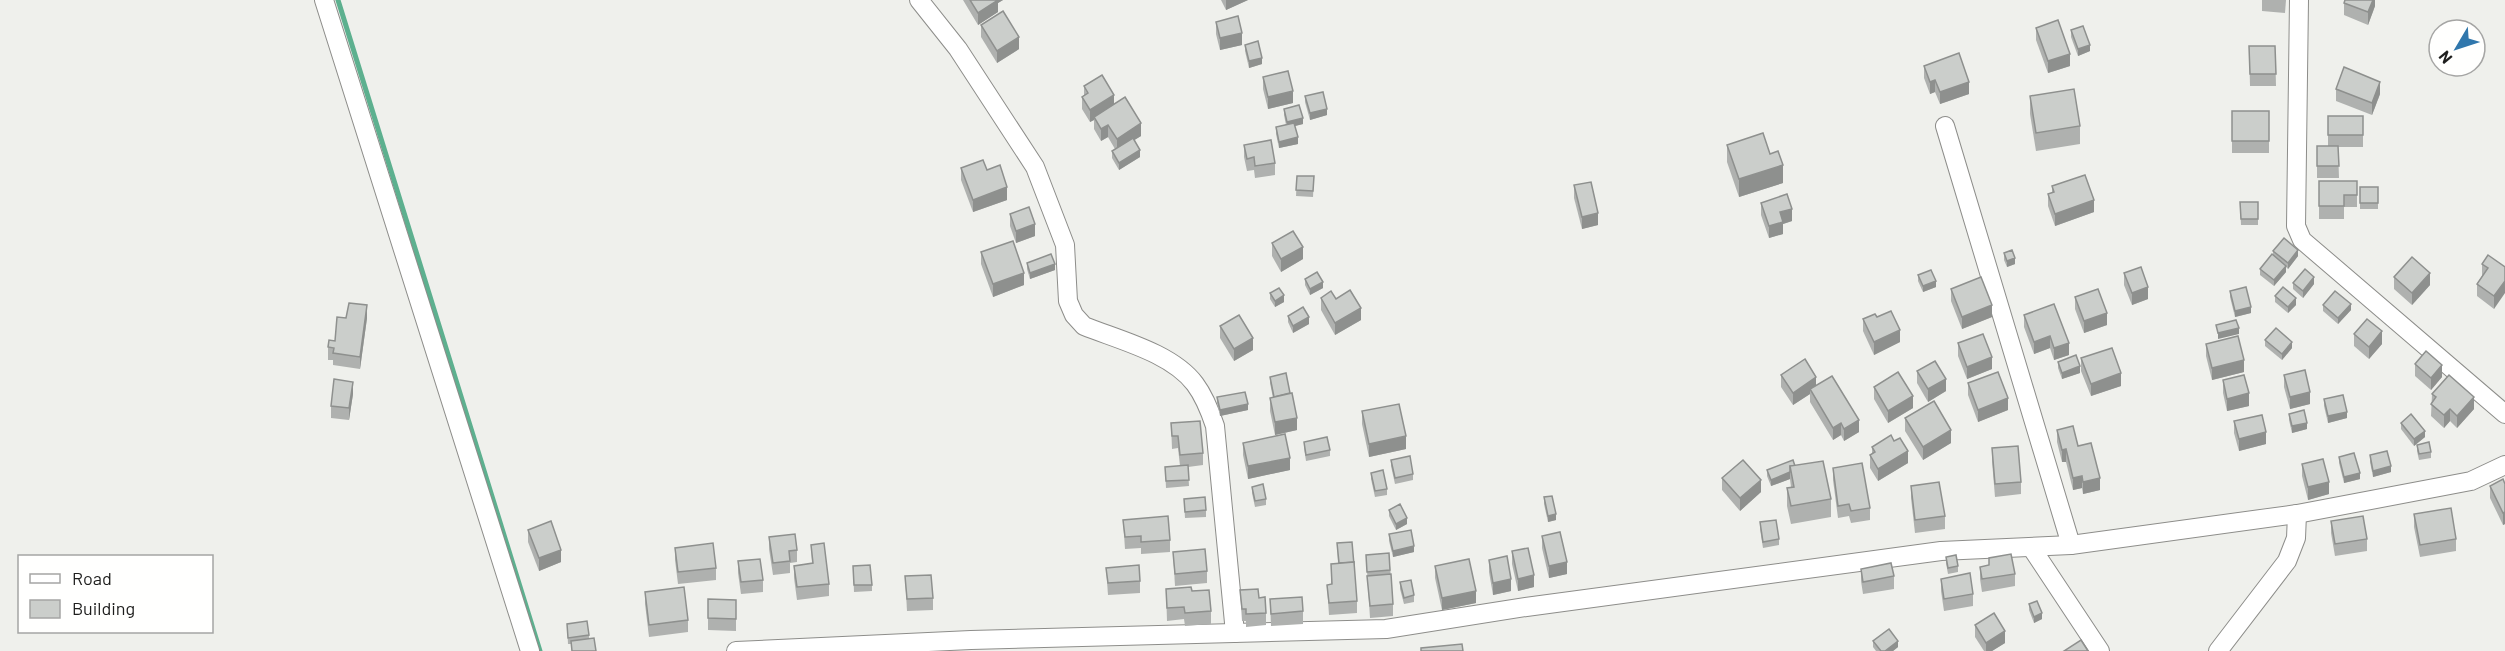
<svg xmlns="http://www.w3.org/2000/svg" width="2505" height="651" font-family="Barlow,sans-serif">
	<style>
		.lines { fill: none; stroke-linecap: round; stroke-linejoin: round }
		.stream { stroke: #5db08f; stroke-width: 5 }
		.street-casing { stroke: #8d8d8a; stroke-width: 20 }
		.street { stroke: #fff; stroke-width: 18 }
		.wall { fill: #afb1af }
		.shaded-wall { fill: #8e908e }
		.building { fill: #cbcecb; stroke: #8e908e; stroke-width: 1.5 }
	</style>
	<rect width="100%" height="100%" fill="#eff0ec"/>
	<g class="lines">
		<!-- stream -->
		<path class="stream" d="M338,0l202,651"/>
		<!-- street casing -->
		<g class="street-casing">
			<g id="street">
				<path d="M324,0l206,651"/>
				<path d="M919,0l39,49 77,118 30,78 3,56 6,14 10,11c35,14 88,27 111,58 9,12 15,27 20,42l20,207"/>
				<path d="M2299,0l-3,226 6,14 203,174"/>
				<path d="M1945,126l126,419"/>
				<path d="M2031,547l69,104"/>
				<path d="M736,651l235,-11 415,-11 140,-22 415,-56 130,-6 226,-31 174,-33 34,-16"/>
				<path d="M2218,651l69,-90 9,-23 1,-24"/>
			</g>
		</g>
		<!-- street -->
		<use href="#street" class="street"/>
	</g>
	<!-- wall -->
	<g class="wall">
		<path d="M963,0h40l-5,3v9l-20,13z"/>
		<path d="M1221,0h27l-22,10z"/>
		<path d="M2262,0h24l-1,13 -23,-2z"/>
		<path d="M2375,0v6l-7,19 -24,-10v-12z"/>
		<path d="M1216,22l26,23 -22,5 -4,-16z"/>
		<path d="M981,25l38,24 -22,14 -16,-26z"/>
		<path d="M2036,28l34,38 -22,7 -12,-33z"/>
		<path d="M2071,30l19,21 -12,5 -7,-19z"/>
		<path d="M1245,45l17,19 -13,4 -4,-17z"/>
		<path d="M2249,46h26l1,40h-26z"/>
		<path d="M1924,66l45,28 -29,10 -5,-12 -5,2 -6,-16z"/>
		<path d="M1263,77l30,26 -25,6 -5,-20z"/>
		<path d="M1084,86l30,18 27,32 -7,4 6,17 -21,13 -7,-12v-7l3,-2 -7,-12 -7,4 -7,-12v-9l-4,2 -8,-13v-12l2,-2z"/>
		<path d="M2336,89l44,5 -8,21 -36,-14z"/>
		<path d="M1305,96l22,19 -17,5 -5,-18z"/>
		<path d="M2030,96l50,30v18l-44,7 -6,-37z"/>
		<path d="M1284,109l19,15 -8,2 3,18 -19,4 -3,-14v-7l10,-2 -2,-10z"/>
		<rect x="2232" y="111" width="37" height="42"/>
		<path d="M2328,116h35v31h-25l1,31h-22v-32h11z"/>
		<path d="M1244,145l31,18v12l-20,3 -1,-8 -7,1 -3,-14z"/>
		<path d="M1727,145l43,9 13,29 -44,14 -12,-35z"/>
		<path d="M961,168l26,2 20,30 -34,12 -12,-32z"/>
		<path d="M1297,176h17l-1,21 -17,-1z"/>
		<path d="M2319,181h38v26h-13v12h-25z"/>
		<path d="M1574,185l24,40 -16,4 -8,-31z"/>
		<path d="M2052,186l42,26 -39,14 -7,-20v-12l4,-1z"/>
		<rect x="2360" y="187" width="18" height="22"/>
		<path d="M2240,202h18v23h-17z"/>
		<path d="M1761,203l31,18 -9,3v10l-14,4 -8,-23z"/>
		<path d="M1010,214l25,22 -19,7 -6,-17z"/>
		<path d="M1272,243l31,16 -22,13 -9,-16z"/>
		<path d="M2273,251l25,5 -10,13 -2,-2v5l-12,14 -14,-11v-6l13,-14z"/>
		<path d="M981,252l43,33 -31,12 -12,-33z"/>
		<path d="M2004,253l11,11 -8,3 -3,-7z"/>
		<path d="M1027,263l28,7 -25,9 -3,-10z"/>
		<path d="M2482,264l23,3 -11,42 -17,-13v-12l5,-8z"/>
		<path d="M2124,273l24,26 -16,6 -8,-20z"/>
		<path d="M1918,275l18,12 -13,5 -5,-11z"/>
		<path d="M2394,277l36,8 -18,20 -18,-16z"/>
		<path d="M1305,279l18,9 -13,7 -5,-10z"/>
		<path d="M2293,283l21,1 -11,14 -10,-9z"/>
		<path d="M1951,289l41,28 -30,12 -11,-28z"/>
		<path d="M2230,291l21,22 -16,4 -5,-20z"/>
		<path d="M1270,293l14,9 -9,5 -5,-8z"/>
		<path d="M2275,296l21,9 -8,8 -13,-11z"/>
		<path d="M2075,297l32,28 -23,8 -9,-24z"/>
		<path d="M1321,298l15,1 25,21 -26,15 -14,-25z"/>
		<path d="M2054,304l15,51 -15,5 -4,-12 -16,6 -10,-27v-12z"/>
		<path d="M2323,305l28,5 -13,14 -15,-13z"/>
		<path d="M1288,316l21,8 -16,9 -5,-11z"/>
		<path d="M1877,317l23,25 -26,13 -11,-24v-12z"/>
		<path d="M346,318h21l-7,51 -27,-4v-5h-5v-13l7,-6z"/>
		<path d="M1220,326l33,24 -19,11 -14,-23z"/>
		<path d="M2354,334l28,10 -13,15 -15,-13z"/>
		<path d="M2265,340l27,8 -10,12 -17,-14z"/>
		<path d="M1958,343l34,26 -25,10 -9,-23z"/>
		<path d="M2206,344l38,28 -32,8 -6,-24z"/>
		<path d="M2081,358l40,28 -30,10 -10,-25z"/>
		<path d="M2058,362l22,11 -18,6 -4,-11z"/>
		<path d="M2415,364l27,13 -11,13 -16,-14z"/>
		<path d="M1917,371l29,20 -18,11 -11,-19z"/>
		<path d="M1781,375l35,10 43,47 -15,9 -3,-6 -8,5 -23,-38v-8l-17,11 -12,-18z"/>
		<path d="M2284,375l26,29 -20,5 -6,-22z"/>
		<path d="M1270,377l20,17 7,36 -22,5 -5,-24v-13h3l-3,-15z"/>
		<path d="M2223,380l26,26 -22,5 -4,-18z"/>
		<path d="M1968,383l40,27 -30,12 -10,-27z"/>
		<path d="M1874,387l39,21 -25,15 -14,-24z"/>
		<path d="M353,394l-4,26 -18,-2v-12z"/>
		<path d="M2432,394l42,15 -17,19 -7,-7 -6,7 -13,-12z"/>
		<path d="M1217,397l31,13 -28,6 -3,-13z"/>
		<path d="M2324,399l23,19 -19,5 -4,-17z"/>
		<path d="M1362,411l44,38 -37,8 -7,-33z"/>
		<path d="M2289,414l18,15 -15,4 -3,-13z"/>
		<path d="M1905,418l46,25 -28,17 -18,-29z"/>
		<path d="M2234,421l32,23 -27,7 -5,-18z"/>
		<path d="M1171,423l32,30v12l-15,2 1,19 -23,2 -1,-21 15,-1 -2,-18 -6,1z"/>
		<path d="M2401,423l24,14 -11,9 -13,-17z"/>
		<path d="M2057,430l21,16 22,44 -17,4 -1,-6 -9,2 -7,-28h-4l-5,-20z"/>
		<path d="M1304,442l26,8v6l-24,5 -2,-13z"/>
		<path d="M1243,443l47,27 -42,9 -5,-24z"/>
		<path d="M2417,445l14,7v6l-12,2 -2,-9z"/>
		<path d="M1872,447l36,16 -30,18 -8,-13v-13l2,-1z"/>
		<path d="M1992,448l29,34v12l-26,3 -3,-36z"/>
		<path d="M2370,455l21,17 -18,5 -3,-15z"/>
		<path d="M2339,457l21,22 -16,4 -5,-20z"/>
		<path d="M1391,460l22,14v6l-18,4 -4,-18z"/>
		<path d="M2302,464l27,30 -21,6 -6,-24z"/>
		<path d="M1795,466l36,33v18l-40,7 -4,-18v-18l4,-1 -1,-8 -19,7 -4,-10v-6z"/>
		<path d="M1833,468l37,40v12l-19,3 -2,-7 -11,2 -5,-38z"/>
		<path d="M1371,473l16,16v6l-12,2 -4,-18z"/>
		<path d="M1722,478l39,14 -21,19 -18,-21z"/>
		<path d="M2505,484v40l-2,1 -13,-27v-12z"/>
		<path d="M1911,486l34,30v13l-30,4 -4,-35z"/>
		<path d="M1252,487l14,12v6l-11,2 -3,-14z"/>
		<path d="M1544,497l12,23 -8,2 -4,-18z"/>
		<path d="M1184,499l22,11v7l-21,1z"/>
		<path d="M1389,510l18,14 -11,6 -7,-14z"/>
		<path d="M2414,514l42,25v12l-36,6 -6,-30z"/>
		<path d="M1123,520l47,20v12l-29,2v-6l-16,1z"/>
		<path d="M2331,521l36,18v12l-32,5 -4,-23z"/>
		<path d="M1760,522l19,17v6l-16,3 -3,-19z"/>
		<path d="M528,530l33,32 -22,9 -11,-29z"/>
		<path d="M1389,534l25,18 -21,5 -4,-16z"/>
		<path d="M1542,536l25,38 -18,4 -7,-30z"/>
		<path d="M769,537l28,13v12l-7,1v10l-17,2 -4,-26z"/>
		<path d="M1337,543l20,58v12l-28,2 -2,-30 4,-1v-20l7,-1z"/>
		<path d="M811,545l18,39v12l-32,4 -3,-22v-12l18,-3z"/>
		<path d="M675,548l41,20v12l-38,4 -3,-24z"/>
		<path d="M1512,551l22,36 -16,4 -6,-27z"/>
		<path d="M1173,552l34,19v12l-32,3z"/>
		<path d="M1389,553l4,51v12l-23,2 -4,-63z"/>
		<path d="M1946,557l12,9v6l-10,2 -2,-11z"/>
		<path d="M1989,558l26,16v12l-33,6 -2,-13v-12l9,-2z"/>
		<path d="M1489,560l22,31 -18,4 -4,-23z"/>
		<path d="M738,561l25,19v12l-22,2 -3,-21z"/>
		<path d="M853,566l19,19v6l-18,1z"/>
		<path d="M1435,566l41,37 -34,7 -7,-32z"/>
		<path d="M1106,568l34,13v12l-32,2z"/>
		<path d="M1861,569l33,7v13l-31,5 -2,-13z"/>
		<path d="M905,576l28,22v12l-26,1z"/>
		<path d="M1941,579l32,15v12l-29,5 -3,-20z"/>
		<path d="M1400,582l14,13v7l-10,2 -4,-15z"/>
		<path d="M1166,589l26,2 19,20v13l-26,2 -1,-7 -17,2z"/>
		<path d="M1240,590l19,8 7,15v12l-20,2v-6h-4z"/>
		<path d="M645,592l43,28v12l-39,5 -4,-33z"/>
		<path d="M708,599l28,1v31l-28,-1z"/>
		<path d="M1270,599l33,12v13l-32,2z"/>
		<path d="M2029,604l13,15 -8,4 -5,-13z"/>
		<path d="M567,624l22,11v4l7,12h-24l-1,-7h-3z"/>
		<path d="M1975,625l30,18 -13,8h-8l-9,-14z"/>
		<path d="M1873,641l25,6 -5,4h-17l-3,-4z"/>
	</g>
	<!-- shaded-wall -->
	<g class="shaded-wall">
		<path d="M994,0h9l-5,3v9l-20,13v-12z"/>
		<path d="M1226,0h22l-22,10z"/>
		<path d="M2373,0h2v6l-7,19v-13z"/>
		<path d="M1242,33v12l-22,5v-12z"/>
		<path d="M1019,37v12l-22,14v-12z"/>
		<path d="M2090,45v6l-12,5v-7z"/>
		<path d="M2070,54v12l-22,7v-12z"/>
		<path d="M1262,58v6l-13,4v-7z"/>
		<path d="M1935,80v12l-5,2v-12z"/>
		<path d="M1969,82v12l-29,10v-12z"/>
		<path d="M2380,82v12l-8,21v-12z"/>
		<path d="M1293,91v12l-25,6v-12z"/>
		<path d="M1114,95v12l-20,10v3l-4,2v-12z"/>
		<path d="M1327,109v6l-17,5v-7z"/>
		<path d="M1303,118v6l-16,4v-6z"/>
		<path d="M1141,123v13l-24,15v-12z"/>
		<path d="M1108,125v12l-7,4v-12z"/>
		<path d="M1298,137v7l-19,4v-6z"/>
		<path d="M1140,150v7l-21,13v-7z"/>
		<path d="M1783,165v18l-44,14v-18z"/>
		<path d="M1007,187v13l-34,12v-12z"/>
		<path d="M2094,200v12l-39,14v-12z"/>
		<path d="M1792,209v12l-9,3v10l-14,4v-12l11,-14z"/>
		<path d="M1598,213v12l-16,4v-12z"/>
		<path d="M1035,224v12l-19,7v-12z"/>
		<path d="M1303,247v12l-22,13v-13z"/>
		<path d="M2298,250v6l-10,13v-6z"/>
		<path d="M2015,258v6l-8,3v-6z"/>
		<path d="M1055,264v6l-25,9v-6z"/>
		<path d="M2286,266v6l-12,14v-6z"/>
		<path d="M1024,273v12l-31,12v-13z"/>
		<path d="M2430,273v12l-18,20v-12z"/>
		<path d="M2314,277v7l-11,14v-7z"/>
		<path d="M1936,281v6l-13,5v-6z"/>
		<path d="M2505,281v12l-11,16v-13z"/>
		<path d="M1323,282v6l-13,7v-6z"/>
		<path d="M2148,287v12l-16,6v-12z"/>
		<path d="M1284,295v7l-9,5v-6z"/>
		<path d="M2296,298v7l-8,8v-6z"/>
		<path d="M2351,304v6l-13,14v-6z"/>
		<path d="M367,305v13l-7,51v-12z"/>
		<path d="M1992,305v12l-30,12v-12z"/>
		<path d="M2251,307v6l-16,4v-6z"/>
		<path d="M1361,308v12l-26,15v-12z"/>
		<path d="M2107,313v12l-23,8v-12z"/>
		<path d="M1309,317v7l-16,9v-7z"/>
		<path d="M2239,328v6l-21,5v-6z"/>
		<path d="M1900,330v12l-26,13v-13z"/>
		<path d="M2382,331v13l-13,15v-12z"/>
		<path d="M2050,336v12l-16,6v-12z"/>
		<path d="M1253,338v12l-19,11v-12z"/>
		<path d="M2292,342v6l-10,12v-6z"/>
		<path d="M2069,343v12l-15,5v-12z"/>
		<path d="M1992,357v12l-25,10v-12z"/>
		<path d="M2244,360v12l-32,8v-12z"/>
		<path d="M2442,365v12l-11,13v-12z"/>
		<path d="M2080,366v7l-18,6v-6z"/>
		<path d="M2121,373v13l-30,10v-12z"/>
		<path d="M1816,377v13l-6,-1v5l-17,11v-12z"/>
		<path d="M1946,379v12l-18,11v-13z"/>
		<path d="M353,382v12l-4,26v-12z"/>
		<path d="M2310,392v12l-20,5v-12z"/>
		<path d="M2249,393v13l-22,5v-12z"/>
		<path d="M1913,396v12l-25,15v-12z"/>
		<path d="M2474,397v12l-17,19v-12z"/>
		<path d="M2008,398v12l-30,12v-12z"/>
		<path d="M1248,404v6l-28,6v-6z"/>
		<path d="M2450,409v12l-6,7v-13z"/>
		<path d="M2347,412v6l-19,5v-7z"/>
		<path d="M1297,418v12l-22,5v-13z"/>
		<path d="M1859,420v12l-15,9v-12z"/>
		<path d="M1841,423v12l-8,5v-12z"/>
		<path d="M2307,423v6l-15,4v-7z"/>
		<path d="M1951,430v13l-28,17v-13z"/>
		<path d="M2425,431v6l-11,9v-7z"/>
		<path d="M2266,432v12l-27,7v-12z"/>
		<path d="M1406,436v13l-37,8v-13z"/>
		<path d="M2066,449v13h-4v-12z"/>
		<path d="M1908,451v12l-30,18v-12z"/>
		<path d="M1290,458v12l-42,9v-13z"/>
		<path d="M2391,466v6l-18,5v-6z"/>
		<path d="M1790,472v7l-19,7v-6z"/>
		<path d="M2360,473v6l-16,4v-6z"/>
		<path d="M2082,476v12l-9,2v-12z"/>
		<path d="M2100,478v12l-17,4v-12z"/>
		<path d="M1761,480v12l-21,19v-13z"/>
		<path d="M2329,482v12l-21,6v-13z"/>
		<path d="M2505,512v12l-2,1v-12z"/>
		<path d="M1556,514v6l-8,2v-6z"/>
		<path d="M1407,518v6l-11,6v-6z"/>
		<path d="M1414,546v6l-21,5v-6z"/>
		<path d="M561,550v12l-22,9v-13z"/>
		<path d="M1567,562v12l-18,4v-12z"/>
		<path d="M1534,575v12l-16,4v-12z"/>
		<path d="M1511,579v12l-18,4v-12z"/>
		<path d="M1476,591v12l-34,7v-12z"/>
		<path d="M2042,613v6l-8,4v-6z"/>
		<path d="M2005,631v12l-13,8h-6v-8z"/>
		<path d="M1898,641v6l-5,4h-8z"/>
	</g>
	<!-- building -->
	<g class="building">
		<path d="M970,0h28l-20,13z"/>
		<path d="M2345,0h28l-5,12 -24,-9z"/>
		<path d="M1003,11l16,26 -22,14 -16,-26z"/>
		<path d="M1238,16l4,17 -22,5 -4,-16z"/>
		<path d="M2058,20l12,34 -22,7 -12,-33z"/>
		<path d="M2083,26l7,19 -12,4 -7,-19z"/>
		<path d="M1258,41l4,17 -13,3 -4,-16z"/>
		<path d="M2249,46h26l1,28h-26z"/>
		<path d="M1959,53l10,29 -29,10 -5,-12 -5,2 -6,-16z"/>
		<path d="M2344,67l36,15 -8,21 -36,-14z"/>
		<path d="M1288,71l5,20 -25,6 -5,-20z"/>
		<path d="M1102,75l12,20 -24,15 -8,-13 6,-4 -4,-7z"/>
		<path d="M2074,89l6,37 -44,7 -6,-37z"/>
		<path d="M1323,92l4,17 -17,4 -5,-17z"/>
		<path d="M1125,97l16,26 -24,16 -9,-14 -7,4 -7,-12z"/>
		<path d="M1299,105l4,13 -16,4 -3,-13z"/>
		<rect x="2232" y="111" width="37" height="30"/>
		<rect x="2328" y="116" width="35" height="19"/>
		<path d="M1294,123l4,14 -19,5 -3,-15z"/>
		<path d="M1763,133l7,21 8,-3 5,14 -44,14 -12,-34z"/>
		<path d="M1133,138l7,12 -21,13 -7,-12z"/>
		<path d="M1271,140l4,23 -20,3 -1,-9 -7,2 -3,-14z"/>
		<path d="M2317,146h21l1,20h-22z"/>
		<path d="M983,160l4,10 13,-5 7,22 -34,13 -12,-32z"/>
		<path d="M2085,175l9,25 -39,14 -7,-20 6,-2 -2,-6z"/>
		<path d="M1297,176h17l-1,15 -17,-1z"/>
		<path d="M2319,181h38v14h-13v11h-25z"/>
		<path d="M1591,182l7,31 -16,4 -8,-32z"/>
		<rect x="2360" y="187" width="18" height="16"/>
		<path d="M1787,194l5,15 -12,3 3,10 -14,4 -8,-23z"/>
		<path d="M2240,202h18v17h-17z"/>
		<path d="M1029,207l6,17 -19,7 -6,-17z"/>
		<path d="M1293,231l10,16 -22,12 -9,-16z"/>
		<path d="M2284,238l14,12 -10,13 -15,-12z"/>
		<path d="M1013,241l11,32 -31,11 -12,-32z"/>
		<path d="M2012,250l3,8 -8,3 -3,-8z"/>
		<path d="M1051,254l4,10 -25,9 -3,-10z"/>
		<path d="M2272,254l14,12 -12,14 -14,-11z"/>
		<path d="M2488,255l17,12v14l-11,15 -17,-12 11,-16 -6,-4z"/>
		<path d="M2412,257l18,16 -18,20 -18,-16z"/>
		<path d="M2141,267l7,20 -16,6 -8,-20z"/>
		<path d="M2305,269l9,8 -11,14 -10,-8z"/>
		<path d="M1931,270l5,11 -13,5 -5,-11z"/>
		<path d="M1317,272l6,10 -13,7 -5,-10z"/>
		<path d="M1981,277l11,28 -30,12 -11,-28z"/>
		<path d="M2246,287l5,20 -16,4 -5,-20z"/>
		<path d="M2283,287l13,11 -8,9 -13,-11z"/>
		<path d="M1279,288l5,7 -9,6 -5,-8z"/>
		<path d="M2098,289l9,24 -23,8 -9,-24z"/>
		<path d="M1350,290l11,18 -26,15 -14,-25 10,-7 5,8z"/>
		<path d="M2335,291l16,13 -13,14 -15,-13z"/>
		<path d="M349,303l18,2 -7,52 -27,-4 1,-5 -6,-1 1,-7 6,1 2,-24 9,1z"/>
		<path d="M2054,304l15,39 -15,5 -4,-12 -16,6 -10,-27z"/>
		<path d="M1303,307l6,10 -16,9 -5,-10z"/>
		<path d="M1891,311l9,19 -26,12 -11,-23 12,-5 2,3z"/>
		<path d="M1239,315l14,23 -19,11 -14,-23z"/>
		<path d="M2367,319l15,12 -13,16 -15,-13z"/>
		<path d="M2236,320l3,8 -21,5 -2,-8z"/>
		<path d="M2276,328l16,14 -10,12 -17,-14z"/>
		<path d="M1983,334l9,23 -25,10 -9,-24z"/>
		<path d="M2238,336l6,24 -32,8 -6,-24z"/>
		<path d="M2112,348l9,25 -30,11 -10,-26z"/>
		<path d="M2426,351l16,14 -11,13 -16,-14z"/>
		<path d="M2076,355l4,11 -18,7 -4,-11z"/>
		<path d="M1805,359l11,18 -23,16 -12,-18z"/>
		<path d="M1935,361l11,18 -18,10 -11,-18z"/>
		<path d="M2305,370l5,22 -20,5 -6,-22z"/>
		<path d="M1898,372l15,24 -25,15 -14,-24z"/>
		<path d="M1998,372l10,26 -30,12 -10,-27z"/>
		<path d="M1286,373l4,20 -16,4 -4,-20z"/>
		<path d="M2244,375l5,18 -22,6 -4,-19z"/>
		<path d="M2449,375l25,22 -17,19 -7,-7 -6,6 -13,-11 5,-7 -4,-3z"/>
		<path d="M1832,376l27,44 -15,9 -3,-6 -8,5 -23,-39z"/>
		<path d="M334,379l19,3 -4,26 -18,-2z"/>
		<path d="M1245,392l3,12 -28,6 -3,-13z"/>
		<path d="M1292,393l5,25 -22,4 -5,-24z"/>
		<path d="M2343,395l4,17 -19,4 -4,-17z"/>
		<path d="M1934,401l17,29 -28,17 -18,-29z"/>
		<path d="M1399,404l7,32 -37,8 -7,-33z"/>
		<path d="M2304,410l3,13 -15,3 -3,-12z"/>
		<path d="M2411,414l14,17 -11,8 -13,-16z"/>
		<path d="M2262,415l4,17 -27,7 -5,-18z"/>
		<path d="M1200,421l3,32 -23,2 -2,-19h-6l-1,-13z"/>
		<path d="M2073,426l5,20 13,-3 9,35 -17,4 -1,-6 -9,2 -7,-29 -4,1 -5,-20z"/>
		<path d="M1285,434l5,24 -42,8 -5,-23z"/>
		<path d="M1891,435l3,6 6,-3 8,13 -30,18 -8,-14 5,-3 -3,-5z"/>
		<path d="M1327,437l3,13 -24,5 -2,-13z"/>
		<path d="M2429,442l2,10 -12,2 -2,-9z"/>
		<path d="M2018,446l3,36 -26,2 -3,-36z"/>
		<path d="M2387,451l4,15 -18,5 -3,-16z"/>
		<path d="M2354,453l6,20 -16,4 -5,-20z"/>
		<path d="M1410,456l3,18 -18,4 -4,-18z"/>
		<path d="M2323,459l6,23 -21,5 -6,-23z"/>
		<path d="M1743,460l18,20 -21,18 -18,-20z"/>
		<path d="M1793,460l2,6h-5v6l-19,8 -4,-10z"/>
		<path d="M1823,461l8,38 -40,7 -4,-18 7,-1 -4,-21z"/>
		<path d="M1862,463l8,45 -19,3 -2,-7 -11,2 -5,-38z"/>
		<path d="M1188,465l1,15 -23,1 -1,-14z"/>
		<path d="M1383,470l4,19 -12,2 -4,-18z"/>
		<path d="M2503,479l2,5v28l-2,1 -13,-27z"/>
		<path d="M1939,482l6,34 -30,4 -4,-34z"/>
		<path d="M1263,484l3,15 -11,2 -3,-14z"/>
		<path d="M1552,496l4,18 -8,2 -4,-19z"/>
		<path d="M1205,497l1,13 -21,2 -1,-13z"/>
		<path d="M1400,504l7,14 -11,6 -7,-14z"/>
		<path d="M2451,508l5,31 -36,6 -6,-31z"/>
		<path d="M1168,516l2,24 -29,2v-6l-16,1 -2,-17z"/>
		<path d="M2363,516l4,23 -32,5 -4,-23z"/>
		<path d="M1776,520l3,19 -16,3 -3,-20z"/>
		<path d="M551,521l10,29 -22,8 -11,-28z"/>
		<path d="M1411,530l3,16 -21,5 -4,-17z"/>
		<path d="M1560,532l7,30 -18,4 -7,-30z"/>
		<path d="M795,534l2,16 -8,1 1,10 -17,2 -4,-26z"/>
		<path d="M1352,542l2,23v-3l-15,1 -2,-20z"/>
		<path d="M713,543l3,25 -38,4 -3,-24z"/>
		<path d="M824,543l5,41 -32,3 -3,-21 19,-3 -2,-18z"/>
		<path d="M1528,548l6,27 -16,4 -6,-28z"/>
		<path d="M1205,549l2,22 -32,3 -2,-22z"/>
		<path d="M1389,553l1,17 -23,2 -1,-17z"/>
		<path d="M2011,554l4,20 -33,5 -2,-12 9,-2v-7z"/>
		<path d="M1956,555l2,11 -10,2 -2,-11z"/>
		<path d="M1507,556l4,23 -18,4 -4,-23z"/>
		<path d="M760,559l3,21 -22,2 -3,-21z"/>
		<path d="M1469,559l7,32 -34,7 -7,-32z"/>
		<path d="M1354,562l3,39 -28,2 -2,-18 5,-1 -1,-20z"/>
		<path d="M1891,563l3,13 -31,6 -2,-13z"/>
		<path d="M870,565l2,20h-18l-1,-19z"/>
		<path d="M1139,565l1,16 -32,2 -2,-15z"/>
		<path d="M1970,573l3,21 -29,5 -3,-20z"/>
		<path d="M1391,574l2,30 -23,2 -3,-30z"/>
		<path d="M931,575l2,23 -26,1 -2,-23z"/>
		<path d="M1411,580l3,15 -10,3 -4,-16z"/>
		<path d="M684,587l4,33 -39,5 -4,-33z"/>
		<path d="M1191,587l1,4 17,-1 2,21 -26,2 -1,-6 -17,1 -1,-19z"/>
		<path d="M1258,589l1,9 6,-1 1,16 -20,1v-5h-4l-2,-19z"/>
		<path d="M1302,597l1,14 -32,3 -1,-15z"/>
		<path d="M708,599l28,1v19l-28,-1z"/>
		<path d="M2037,601l5,12 -8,4 -5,-13z"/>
		<path d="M1994,613l11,18 -19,12 -11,-18z"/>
		<path d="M587,621l2,14 -21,3 -1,-14z"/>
		<path d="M1889,629l9,12 -13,10h-4l-8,-10z"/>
		<path d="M594,638l2,13h-24l-1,-10z"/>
		<path d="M2081,640l7,11h-24z"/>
		<path d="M1462,644l1,7h-42v-3z"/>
	</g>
	<!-- legend -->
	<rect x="18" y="555" width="195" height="78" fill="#fffffe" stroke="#a5a5a4" stroke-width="1.5"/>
	<rect x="30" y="574" width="30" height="9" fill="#ffffff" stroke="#a5a5a4" stroke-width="1.5"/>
	<text x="72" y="585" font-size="18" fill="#1e1e1d">Road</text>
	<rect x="30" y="600" width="30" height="18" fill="#cbcecb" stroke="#a5a5a4" stroke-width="1.5"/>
	<text x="72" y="615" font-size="18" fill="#1e1e1d">Building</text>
	<!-- north arrow -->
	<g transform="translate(2457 48) rotate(231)"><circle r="28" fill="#fffffe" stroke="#a5a5a4" stroke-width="1.5"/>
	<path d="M0-4.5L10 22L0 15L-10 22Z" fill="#3077ac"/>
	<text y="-9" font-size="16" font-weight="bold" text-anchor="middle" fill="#1e1e1d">N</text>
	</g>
</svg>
